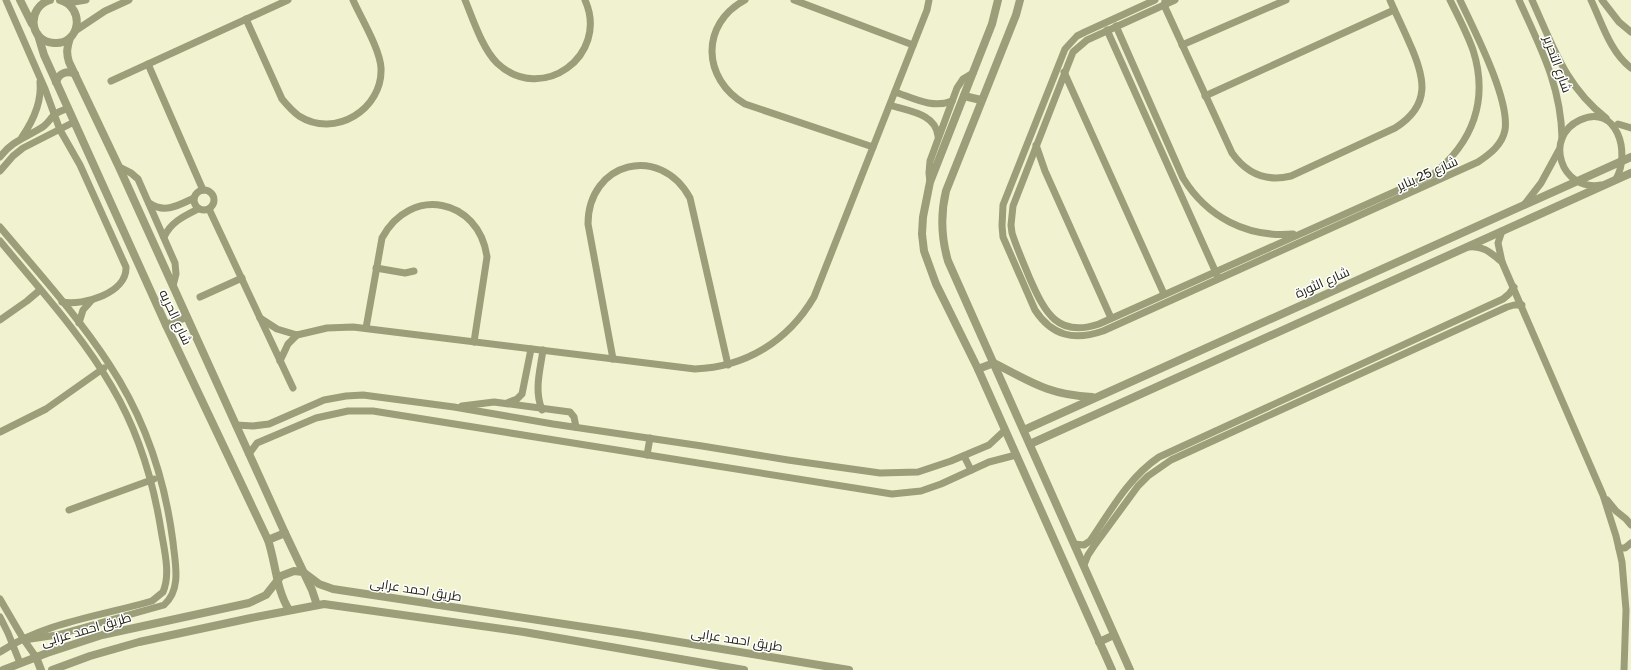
<svg xmlns="http://www.w3.org/2000/svg" width="1631" height="670" font-family="'Golos Text',Cairo,sans-serif">
	<style>
		.lines { fill: none; stroke-linecap: round; stroke-linejoin: round }
		.minor { stroke: #9c9d79; stroke-width: 7 }
		.tertiary { stroke: #9c9d79; stroke-width: 8 }
		.labels { text-anchor: middle; stroke-width: 3; stroke-linejoin: round; paint-order: stroke }
		.street-label { font-size: 13px; fill: #222215; stroke: #fff }
	</style>
	<rect width="100%" height="100%" fill="#f1f3d0"/>
	<g class="lines">
		<!-- minor -->
		<g class="minor">
			<path d="M6,0l39,89 15,41 20,35 46,102c1,26 -42,39 -64,35"/>
			<path d="M465,0c8,19 17,48 32,63 44,42 113,-7 88,-63"/>
			<path d="M745,0c-45,24 -43,79 0,104l128,43"/>
			<path d="M794,0l119,45"/>
			<path d="M1155,0l-70,32 -8,4 -12,13 -62,156 -1,21 1,11 32,73c17,26 39,31 68,21l375,-169c12,-8 24,-17 27,-32 5,-31 -31,-100 -45,-130"/>
			<path d="M1175,0l-88,40 -14,12 -60,154 -2,19 1,8c5,16 12,31 18,46 15,34 28,59 69,45l333,-149c41,-32 57,-75 41,-125 -6,-17 -15,-34 -23,-50"/>
			<path d="M1519,0c21,47 42,85 43,138"/>
			<path d="M1532,0c21,46 33,86 74,118"/>
			<path d="M1591,0c11,23 19,52 40,68"/>
			<path d="M1602,0l17,22 12,10"/>
			<path d="M64,1l10,1 12,-2"/>
			<path d="M1165,1l-1,4 68,148c15,21 35,29 59,23l104,-48c37,-23 30,-51 14,-86 -6,-14 -13,-28 -19,-42"/>
			<path d="M246,19l36,80c5,6 10,12 17,17 36,23 84,-7 82,-48 -1,-19 -20,-50 -28,-68"/>
			<path d="M1116,26l67,152c24,39 64,60 110,56"/>
			<path d="M1107,30l110,245"/>
			<path d="M75,31l30,-20 24,-11"/>
			<path d="M1182,45l104,-45"/>
			<path d="M148,64l55,126"/>
			<path d="M1064,72l100,222"/>
			<path d="M111,81l177,-81"/>
			<path d="M895,92c18,6 37,17 57,9"/>
			<path d="M1205,96l189,-86"/>
			<path d="M890,105c17,6 46,8 48,31"/>
			<path d="M1618,124l13,4"/>
			<path d="M22,137c11,-16 20,-35 18,-55"/>
			<path d="M1036,145l9,26 66,147"/>
			<path d="M0,157c12,-16 25,-19 41,-29 6,-3 8,-8 13,-13 3,-3 10,-5 14,-7"/>
			<path d="M119,167l12,6 7,6 37,84 1,11 -3,12"/>
			<path d="M0,171l13,-15 10,-8 51,-26"/>
			<path d="M930,182l-1,-9 1,-12 27,-73 6,-9 10,-6"/>
			<path d="M1601,185c-40,7 -58,-48 -21,-65 37,-17 51,33 36,59"/>
			<circle cx="204" cy="200" r="10"/>
			<path d="M149,203c16,11 30,2 45,-5"/>
			<path d="M1524,205l17,-22 18,-33"/>
			<path d="M209,209l84,179"/>
			<path d="M0,227c37,44 77,88 109,137 35,53 56,115 64,178 2,21 9,47 -9,63l-107,30 -33,5"/>
			<path d="M1502,231l-4,12 4,19 101,233 13,41 6,26 4,48 -2,60"/>
			<path d="M164,237c7,-15 20,-21 34,-28"/>
			<path d="M0,241c38,46 82,94 112,146 26,44 41,93 49,143 3,19 10,44 2,62l-11,9c-51,15 -107,21 -152,51"/>
			<path d="M1468,247c15,-2 23,6 34,15"/>
			<path d="M376,268l29,5 9,-2"/>
			<path d="M200,297l42,-19"/>
			<path d="M260,318l17,11 20,6 30,-7 26,-1 342,42c51,-2 93,-28 119,-72l113,-287 2,-10"/>
			<path d="M0,320l27,-19 13,-11"/>
			<path d="M79,323l4,-13 8,-9"/>
			<path d="M366,328l16,-90c28,-53 97,-40 105,19l-13,85"/>
			<path d="M613,359l-25,-135c0,-62 72,-81 102,-26l38,167"/>
			<path d="M280,361l8,-17 9,-9"/>
			<path d="M507,403l10,-4 5,-5 9,-45"/>
			<path d="M462,406l32,-4 76,10 4,5 2,10"/>
			<path d="M542,410c-8,-20 -2,-39 1,-60"/>
			<path d="M236,425l17,1 16,-2 55,-24 22,-4 17,-1 91,12 99,17 149,22 86,14 92,13 38,-1 33,-11 38,-16 16,-15"/>
			<path d="M0,432l46,-23 58,-41"/>
			<path d="M249,454l8,-11 59,-25 32,-7h25l519,83 29,-3 20,-7 48,-22 27,-7"/>
			<path d="M647,455l3,-17"/>
			<path d="M964,456l7,14"/>
			<path d="M1607,500l9,11 10,8 5,6"/>
			<path d="M69,510l85,-31"/>
			<path d="M1074,544l10,1 6,-4c20,-29 38,-63 69,-84l344,-158 6,-5 5,-7"/>
			<path d="M1619,548h6l6,-5"/>
			<path d="M1084,565l4,-10 6,-9 44,-60 10,-10 23,-16 336,-153 7,-2h8"/>
			<path d="M0,599l24,41 12,17"/>
			<path d="M0,617l8,16 12,30"/>
		</g>
		<!-- tertiary -->
		<g class="tertiary">
			<path d="M20,0l12,24"/>
			<path d="M50,0c-23,7 -22,41 4,43 26,2 32,-35 6,-43"/>
			<path d="M998,0l-6,24 -62,158 -7,35 -1,17 2,17 12,33 42,85 134,301"/>
			<path d="M1020,0l-4,15 -70,176c-6,25 -5,46 2,70l182,409"/>
			<path d="M38,35l6,20 122,270 102,215c8,24 8,49 21,70"/>
			<path d="M70,38c-3,9 -4,15 -1,24l50,105 166,366 27,57 5,15"/>
			<path d="M56,82c3,-9 11,-12 19,-8"/>
			<path d="M964,96l17,4"/>
			<path d="M166,325l20,-8"/>
			<path d="M978,369l16,-6c37,19 55,32 98,34"/>
			<path d="M1024,430l607,-273"/>
			<path d="M1030,444l601,-271"/>
			<path d="M268,540l17,-7"/>
			<path d="M1099,642l15,-7"/>
			<path d="M36,657l5,13"/>
			<path d="M3,670l44,-17 55,-18 147,-32 17,-8 15,-19 13,-5 9,1 16,12 14,5 304,46 212,35"/>
			<path d="M52,670l38,-14 49,-14 112,-24 73,-14 200,28 220,38"/>
		</g>
	</g>
	<g class="labels">
		<!-- street labels -->
		<g class="street-label">
			<text transform="translate(1558 64) rotate(70)" y="5">شارع التحرير</text>
			<text transform="translate(1427 173) rotate(-24)" y="5">شارع 25 يناير</text>
			<text transform="translate(1322 282) rotate(-24)" y="5">شارع الثورة</text>
			<text transform="translate(176 317) rotate(65)" y="5">شارع الحريه</text>
			<text transform="translate(416 589) rotate(9)" y="5">طريق احمد عرابى</text>
			<text transform="translate(86 629) rotate(-16)" y="5">طريق احمد عرابى</text>
			<text transform="translate(737 639) rotate(9)" y="5">طريق احمد عرابى</text>
		</g>
	</g>
</svg>
